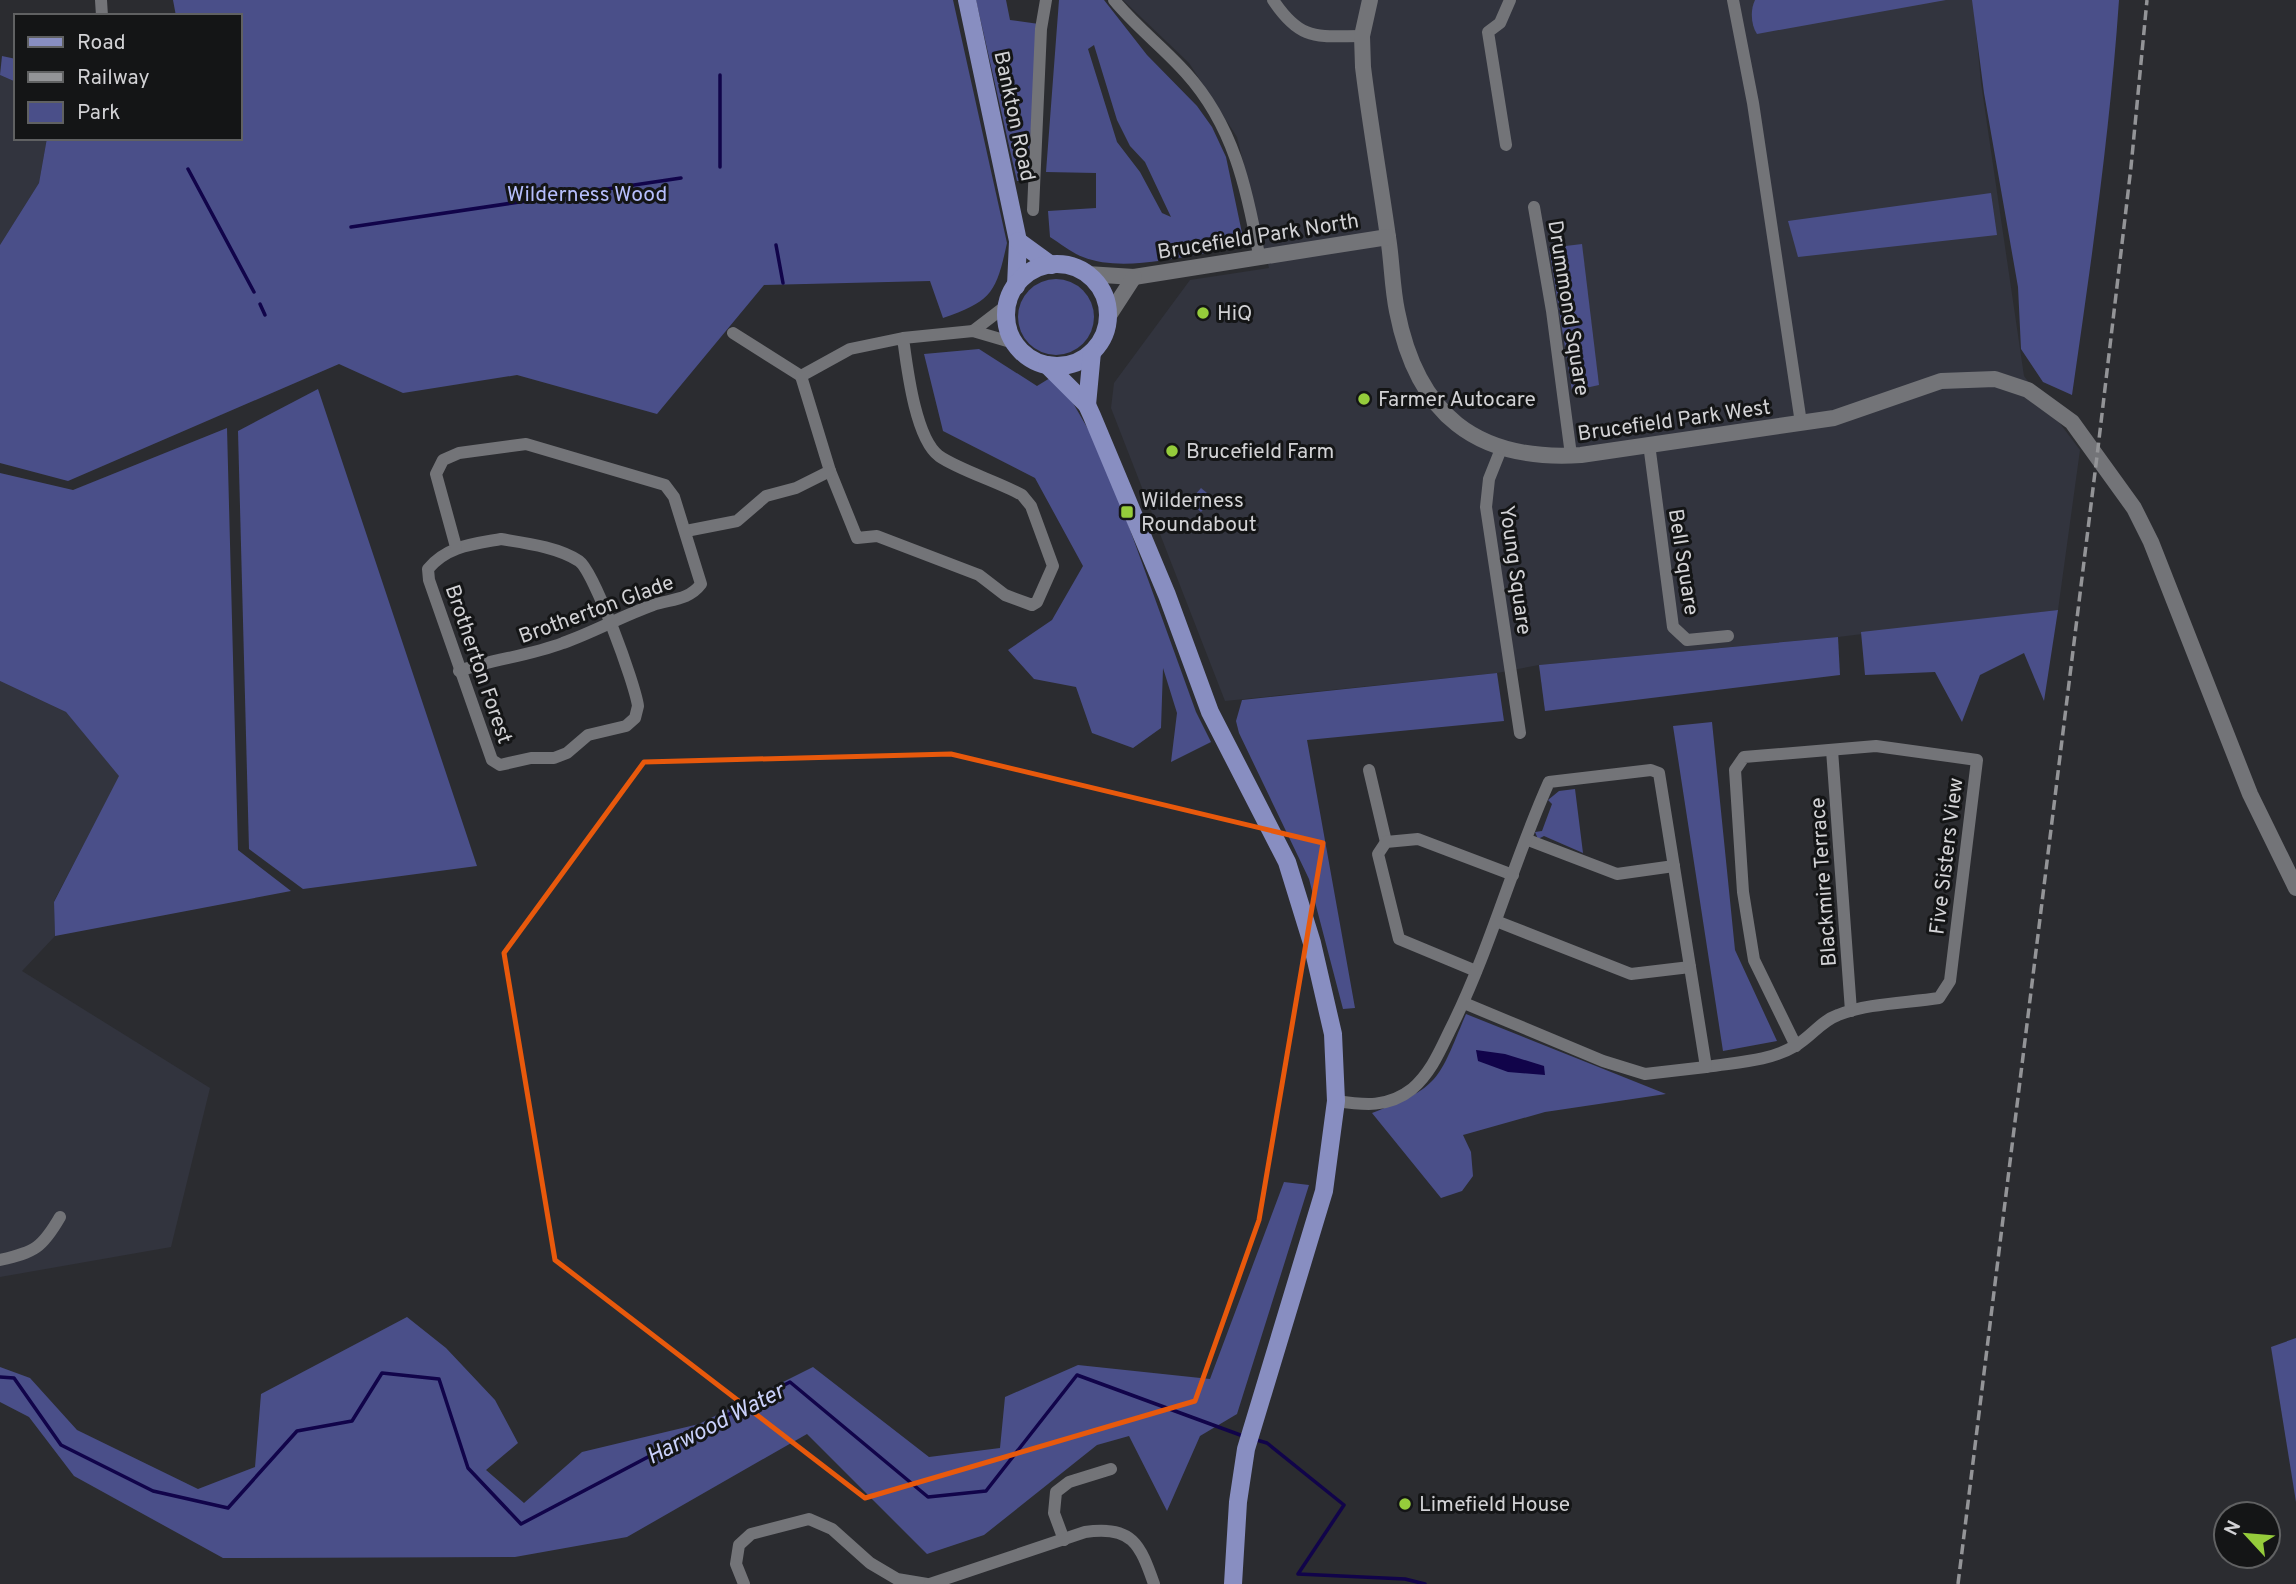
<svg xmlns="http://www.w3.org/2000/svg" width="2296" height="1584" font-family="Overpass,sans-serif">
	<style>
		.built { fill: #32343e }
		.green { fill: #4a4f89; fill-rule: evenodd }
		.water { fill: #11044a }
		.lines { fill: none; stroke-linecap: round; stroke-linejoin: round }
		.stream { stroke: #11044a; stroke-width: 3.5 }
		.street { stroke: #737478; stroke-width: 12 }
		.secondary { stroke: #737478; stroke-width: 16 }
		.primary { stroke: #888ec1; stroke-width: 18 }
		.rail { stroke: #939497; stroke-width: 3.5; stroke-dasharray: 10 5; stroke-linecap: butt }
		.marked { fill: none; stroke: #e8590c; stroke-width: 5; stroke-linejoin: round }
		.poi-dot { fill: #95cc3b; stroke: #141516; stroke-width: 2.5 }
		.labels { text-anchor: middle; stroke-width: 6; stroke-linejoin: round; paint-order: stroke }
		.street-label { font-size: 21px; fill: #d2d2d5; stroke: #141516 }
		.park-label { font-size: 21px; fill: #b6befc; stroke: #141516 }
		.poi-label { font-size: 21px; fill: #d2d2d5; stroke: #141516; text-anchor: start }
		.water-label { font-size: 23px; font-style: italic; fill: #cad1fb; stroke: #141516 }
	</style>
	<rect width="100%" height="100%" fill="#2b2c30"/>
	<!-- built -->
	<g class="built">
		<path d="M1123,0h850l8,83 43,293 56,74 -22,160 -220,27 -299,28 -42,8 -272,28 -114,-293 3,-25 76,-103 79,-12 -32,-131 -48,-74z"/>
		<path d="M0,75l16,7v56h31l-8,45 -39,62z"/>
		<path d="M0,681l66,31 54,64 -66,125 1,35 -33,35 188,117 -39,159 -171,30z"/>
	</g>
	<!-- green -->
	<g class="green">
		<path d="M173,0h780l54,243c-11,50 -15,58 -64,75l-13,-37 -166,4 -107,129 -140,-39 -114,18 -64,-29 -271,117 -68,-18v-218l39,-62 8,-45h193v-122h-64z"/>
		<path d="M976,0h30l4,20 29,4 -12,157h-10z"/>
		<path d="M1059,0h45l43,55 50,51 15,21 14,30 16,76 -7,15c-45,6 -110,26 -152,9 -11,-4 -22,-13 -33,-20l-2,-26 48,-3v-35l-50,-1zM1094,45l23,75 13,26 15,16 26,55 -9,-4 -22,-41 -23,-30 -29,-93z"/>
		<path d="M1755,0h191l-189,34c-6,-9 -7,-24 -2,-34z"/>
		<path d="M1972,0h147c-9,132 -28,264 -47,395l-29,-13 -22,-33 -3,-62 -34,-194z"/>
		<path d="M2,56l14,3v23l-16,-7z"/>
		<path d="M1991,193l6,42 -199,22 -10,-36z"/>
		<path d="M1582,244l17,141 -27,6 -23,-143z"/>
		<circle cx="1056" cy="317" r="38"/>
		<path d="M979,349l58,37 13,-8 23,25 30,52 93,257 15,30 -40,20 6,-49 -14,-45 -2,60 -28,20 -41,-15 -16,-46 -42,-8 -26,-29 44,-30 31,-54 -48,-88 -92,-47 -19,-77z"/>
		<path d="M318,389l159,477 -174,23 -54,-40 -11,-418z"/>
		<path d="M227,428l11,422 53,41 -236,45 -1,-34 65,-126 -53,-64 -66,-31v-208l73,17z"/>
		<path d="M1201,488l12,10 -12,14 -12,-10z"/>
		<path d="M2058,610l-14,91 -20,-48 -44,22 -18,47 -27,-50 -70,3 -4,-43z"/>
		<path d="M1838,637l2,38 -295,36 -6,-46z"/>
		<path d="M1497,673l7,48 -197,19 48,268 -12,1 -34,-130 -70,-146 -3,-12 6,-21z"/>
		<path d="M1712,722l23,228 42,91 -54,10 -50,-325z"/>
		<path d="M1575,789l8,64 -39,-17 -6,3 -3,-7 7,-1 10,-27 -4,-4 11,-9z"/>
		<path d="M1466,1014l200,80 -121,18 -82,23 8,17 2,24 -11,15 -21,7 -69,-85c69,-26 66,-33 94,-99z"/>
		<path d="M1284,1182l25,3 -72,229 -37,22 -33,75 -38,-75 -32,9 -113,90 -57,19 -120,-120 -180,103 -112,20 -292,1 -149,-82 -45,-59 -29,-15v-35l30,11 47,52 121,59 57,-22 6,-73 146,-77 39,31 49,52 23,43 -32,27 38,33 58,-51 117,-28 114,-57 116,90 71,-9 5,-51 73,-32 132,14z"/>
		<path d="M2296,1338v164l-25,-155z"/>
	</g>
	<!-- water -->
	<path class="water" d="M1476,1050l29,4 39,12 1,9 -37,-3 -30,-11z"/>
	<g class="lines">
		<!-- stream -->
		<g class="stream">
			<path d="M720,167v-92"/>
			<path d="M188,169l66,123"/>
			<path d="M351,227l330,-49"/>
			<path d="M776,245l7,38"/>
			<path d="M260,304l5,11"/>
			<path d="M0,1377l14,1 47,67 92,46 75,17 69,-77 55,-10 30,-48 57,6 29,89 53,56 269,-142 138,115 58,-6 91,-116 166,61"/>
			<path d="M1253,1439l14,4 77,62 -46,69 107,5 20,5"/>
		</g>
		<!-- street -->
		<g class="street">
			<path d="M101,0l1,16"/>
			<path d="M1114,0c22,27 49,47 72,73 47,52 61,115 73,182"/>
			<path d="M1273,0c28,42 44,36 89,36"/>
			<path d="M1733,0l20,103 48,320"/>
			<path d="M1506,145l-18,-113 12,-9 10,-23"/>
			<path d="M1534,207l18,104 19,144"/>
			<path d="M1033,210l8,-181 5,-29"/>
			<path d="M973,331l34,-26"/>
			<path d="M733,333l68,43"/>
			<path d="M903,338c4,29 12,100 36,118 20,14 60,26 83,39l9,11 22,60 -16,36 -5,3 -27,-10 -26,-20 -102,-39 -20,2 -27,-67 -29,-95 49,-27 53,-11 70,-7 41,12"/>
			<path d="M1649,444l24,183 14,13 41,-4"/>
			<path d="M1501,449l-12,30 -3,28 34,226"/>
			<path d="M686,531l51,-10 29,-25 30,-8 34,-17"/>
			<path d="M501,539c24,4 57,8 78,22 15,10 56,123 59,145l-3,12 -9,8 -38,9 -21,18 -13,5h-23l-31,7 -8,-5 -63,-180 -1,-11c19,-23 45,-25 73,-30z"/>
			<path d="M456,547l-20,-73 7,-14 16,-7 67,-9 139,41 9,12 27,87c-12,16 -29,15 -48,21 -31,11 -59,27 -90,38 -34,13 -70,16 -104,28"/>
			<path d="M1832,750l19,261"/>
			<path d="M1369,770l17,72"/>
			<path d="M1528,840l89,34 57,-8"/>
			<path d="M1496,921l135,53 59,-7"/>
			<path d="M1476,971l-77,-32 -21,-85 8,-12 32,-3 95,36"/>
			<path d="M1706,1067c30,-5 62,-5 89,-21 16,-9 26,-25 43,-31 30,-12 69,-12 101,-17l11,-17 27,-221 -101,-14 -132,11 -9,13 8,122 11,68 42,86"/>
			<path d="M1336,1101c28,4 52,7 76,-12 20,-17 29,-41 40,-63 39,-79 61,-164 97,-244l102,-12 8,3 47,294 -61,7 -42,-13 -139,-58"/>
			<path d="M0,1260c35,-8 42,-12 60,-43"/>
			<path d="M1064,1540l-10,-27 2,-21 13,-10 42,-13"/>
			<path d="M744,1584l-8,-20 3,-19 12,-11 58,-15 23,10 38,34 27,16 30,5"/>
			<path d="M930,1584l155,-52c47,-7 55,12 69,52"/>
		</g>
		<!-- secondary -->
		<g class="secondary">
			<path d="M1370,0l-8,36 1,31c7,57 17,113 25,170 4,24 4,50 9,74 20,103 79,151 184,144l253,-37 107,-37 54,-2 33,11 44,32 62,86 17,34 99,252 46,94"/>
			<path d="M1087,274l47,3 254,-40"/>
			<path d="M1108,317l26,-40"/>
		</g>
		<!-- primary -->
		<g class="primary">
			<path d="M967,0l51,241 -2,45"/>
			<path d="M1018,241l33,24"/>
			<circle cx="1057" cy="315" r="51"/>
			<path d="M1047,365l40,40 5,11 75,179 43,117 77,150 25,81 21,91 3,67 -12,90 -78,258 -8,53 -5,82"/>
			<path d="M1087,405l5,-53"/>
		</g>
		<!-- rail -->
		<path class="rail" d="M1958,1584l140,-1136 33,-281 16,-167"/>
	</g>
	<!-- marked area -->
	<path class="marked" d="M951,754l372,89 -64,377 -64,181 -330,97 -310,-238 -51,-307 140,-191z"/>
	<!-- markers -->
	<g class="poi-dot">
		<circle cx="1203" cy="313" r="7"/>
		<circle cx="1364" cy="399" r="7"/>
		<circle cx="1172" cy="451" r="7"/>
		<rect x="1120" y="505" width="14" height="14" rx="3.5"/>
		<circle cx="1405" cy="1504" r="7"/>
	</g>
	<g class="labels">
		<!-- street labels -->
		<g class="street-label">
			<text transform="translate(1015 116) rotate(78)" y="7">Bankton Road</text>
			<text transform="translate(1258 236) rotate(-9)" y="7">Brucefield Park North</text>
			<text transform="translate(1569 308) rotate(81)" y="7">Drummond Square</text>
			<text transform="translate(1674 420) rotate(-8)" y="7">Brucefield Park West</text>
			<text transform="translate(1684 562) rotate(81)" y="7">Bell Square</text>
			<text transform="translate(1516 570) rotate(82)" y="7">Young Square</text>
			<text transform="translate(596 609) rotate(-20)" y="7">Brotherton Glade</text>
			<text transform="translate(479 664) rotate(71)" y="7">Brotherton Forest</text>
			<text transform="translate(1946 856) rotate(-83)" y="7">Five Sisters View</text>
			<text transform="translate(1823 882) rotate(-94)" y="7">Blackmire Terrace</text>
		</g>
		<!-- park labels -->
		<g class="park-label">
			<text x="587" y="201">Wilderness Wood</text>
		</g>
		<!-- poi labels -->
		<g class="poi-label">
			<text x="1217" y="320">HiQ</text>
			<text x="1378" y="406">Farmer Autocare</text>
			<text x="1186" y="458">Brucefield Farm</text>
			<text x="1141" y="507">Wilderness<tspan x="1141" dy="24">Roundabout</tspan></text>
			<text x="1419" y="1511">Limefield House</text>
		</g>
		<!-- water labels -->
		<g class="water-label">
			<text transform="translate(715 1423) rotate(-27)" y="8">Harwood Water</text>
		</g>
	</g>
	<!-- legend -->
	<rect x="14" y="14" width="228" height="126" fill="#141516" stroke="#606162" stroke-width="2"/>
	<rect x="28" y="37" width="35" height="10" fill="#888ec1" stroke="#606162" stroke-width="2"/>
	<text x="77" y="49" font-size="21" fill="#d2d2d5">Road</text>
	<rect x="28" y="72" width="35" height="10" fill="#939497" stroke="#606162" stroke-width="2"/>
	<text x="77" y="84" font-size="21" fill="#d2d2d5">Railway</text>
	<rect x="28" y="102" width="35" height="21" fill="#4a4f89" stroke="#606162" stroke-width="2"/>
	<text x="77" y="119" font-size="21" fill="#d2d2d5">Park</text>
	<!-- north arrow -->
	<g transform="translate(2247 1535) rotate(296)"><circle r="33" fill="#141516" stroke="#606162" stroke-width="2"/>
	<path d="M0-5L12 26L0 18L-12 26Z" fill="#95cc3b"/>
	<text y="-10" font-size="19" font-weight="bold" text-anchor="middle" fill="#d2d2d5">N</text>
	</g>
</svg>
